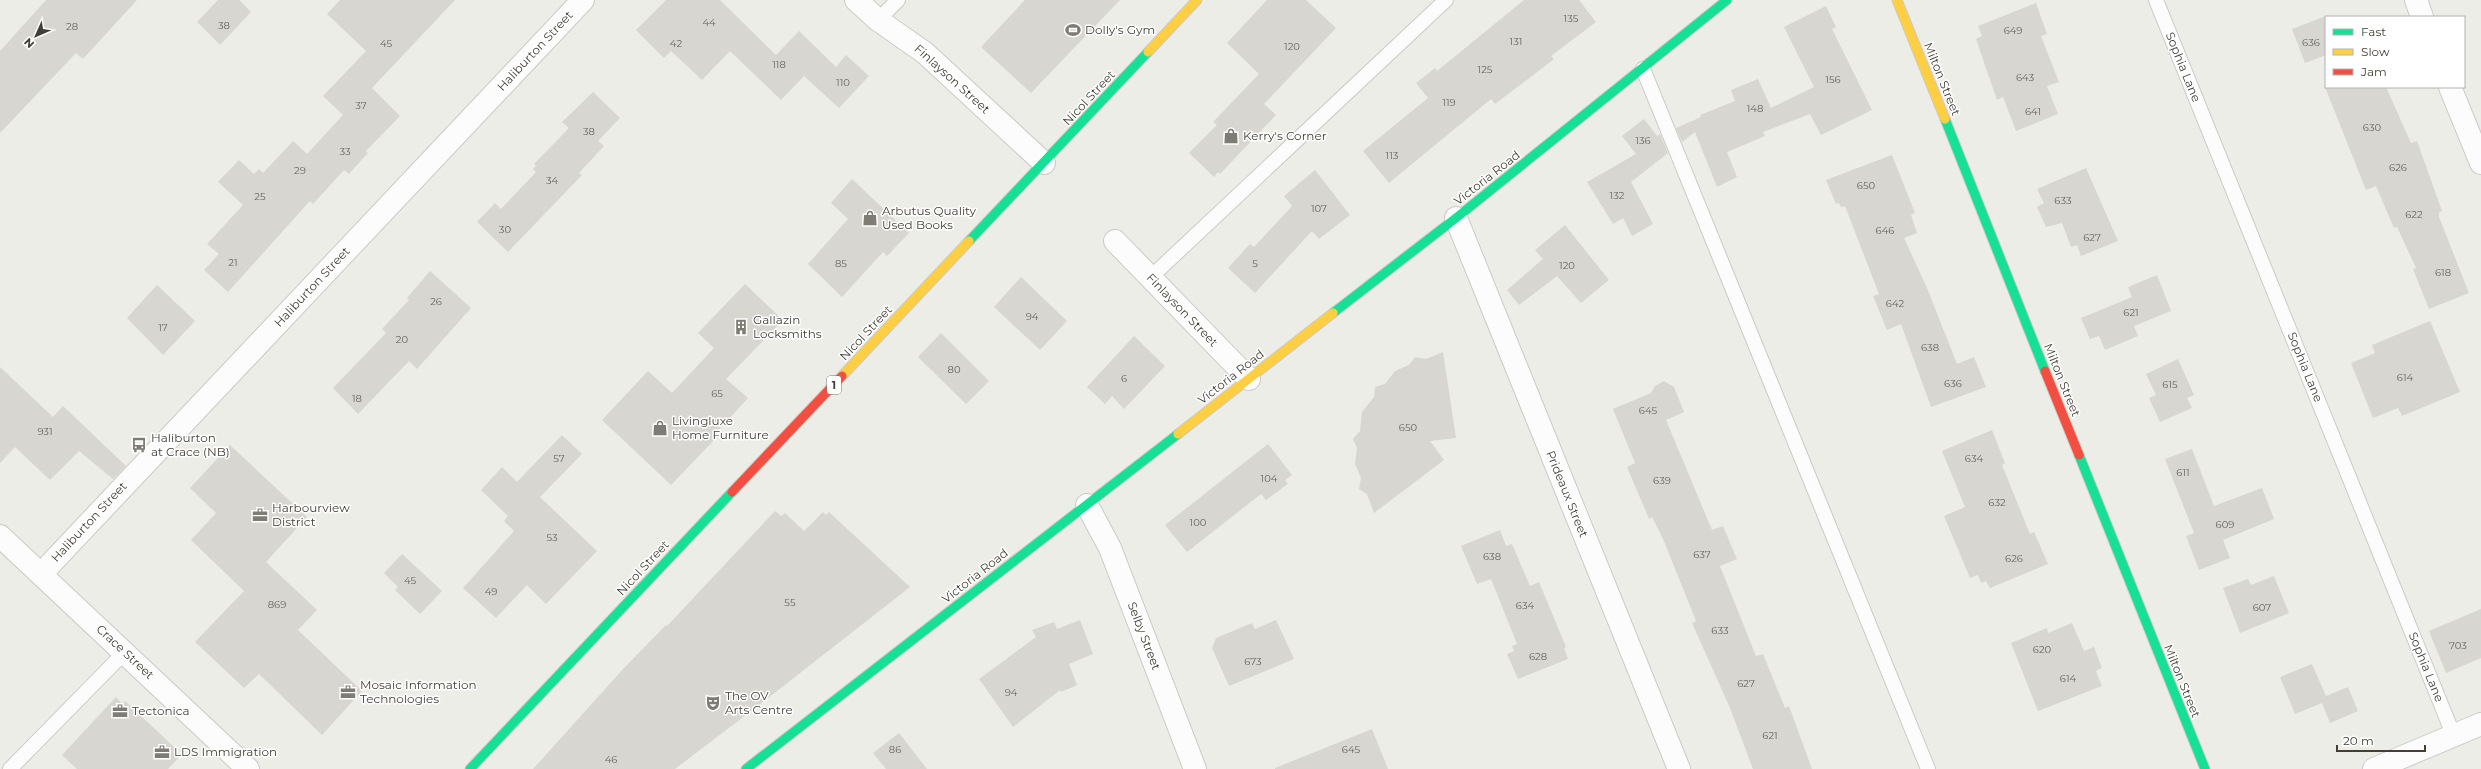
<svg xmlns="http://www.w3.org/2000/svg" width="2481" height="769" font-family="Montserrat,sans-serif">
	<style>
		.building { fill: #d7d6d1 }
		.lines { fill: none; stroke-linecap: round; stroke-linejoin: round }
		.lane-casing { stroke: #cbcac6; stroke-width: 16 }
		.street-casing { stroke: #cbcac6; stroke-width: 24 }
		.fast-casing { stroke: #cccac0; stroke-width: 11 }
		.slow-casing { stroke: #cccac0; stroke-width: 11 }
		.jam-casing { stroke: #cccac0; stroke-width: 11 }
		.lane { stroke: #fcfcfc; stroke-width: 14 }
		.street { stroke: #fcfcfc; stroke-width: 22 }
		.fast { stroke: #16e098; stroke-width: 9 }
		.slow { stroke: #ffcf43; stroke-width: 9 }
		.jam { stroke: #f24e42; stroke-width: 9 }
		.labels { text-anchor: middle; stroke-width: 3; stroke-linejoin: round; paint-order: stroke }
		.number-label { font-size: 10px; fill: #68665e }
		.shield { fill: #fff; stroke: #7b7972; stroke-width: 1 }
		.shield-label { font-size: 11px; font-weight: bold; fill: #423f36 }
		.poi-label { font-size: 12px; fill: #423f36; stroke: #fff; text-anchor: start }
		.street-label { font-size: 12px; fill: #423f36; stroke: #fff }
	</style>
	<rect width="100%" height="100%" fill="#edede8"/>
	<!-- building -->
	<g class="building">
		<path d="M46,0h91l-54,59 -7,-6 -76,80v-82z"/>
		<path d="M218,0h21l12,12 -31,33 -23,-23z"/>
		<path d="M340,0h115l-83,88 28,28 -34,35 2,2 -19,21 -5,-4 -31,34 -3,-3 -82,91 -24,-22 15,-16 -12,-10 36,-39 -25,-23 21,-22 15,14 5,-5 4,4 30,-32 14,13 36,-39 -20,-19 43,-45 -39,-37z"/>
		<path d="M666,0h54l56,55 23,-24 37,36 10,-12 23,21 -30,32 -35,-32 -23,24 -51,-49 -28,29 -31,-29 -7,7 -28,-28z"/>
		<path d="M1025,0h95l-89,93 -50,-46z"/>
		<path d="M1267,0h39l30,28 -72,76 12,11 -56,59 -2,-2 -4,5 -25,-24 28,-28 -4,-3 46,-48 -32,-31z"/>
		<path d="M1524,0h55l17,22 -45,34 3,3 -18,14 -41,31 -4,-5 -102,84 -26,-32 65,-53 -12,-15 19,-15 2,3z"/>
		<path d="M2036,3l11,31 -6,2 18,46 -12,4 11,28 -42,17 -13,-34 -6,3 -21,-61 6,-3 -4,-10z"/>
		<path d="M1826,6l10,21 -4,2 40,81 -51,25 -11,-21 -47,18 2,4 -38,16 10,25 -20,10 -22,-55 -13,10 -6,-14 25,-11 -1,-2 35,-14 -4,-11 27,-11 13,29 43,-21 -30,-60z"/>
		<path d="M2326,16v39l-21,8 -13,-34z"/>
		<path d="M2325,87h61l25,56 6,-2 25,70 -3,1v5l30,76 -40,16 -16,-40 3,-1 -19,-41 -3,1 -18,-42 -10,4z"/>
		<path d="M593,92l27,26 -22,23 6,5 -25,27 3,2 -74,77 -31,-30 18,-19 6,6 35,-37 -3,-3 3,-3 -2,-2 35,-36 -7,-6z"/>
		<path d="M1644,119l13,17 3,-2 8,19 -37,29 22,42 -21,12 -9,-18 -10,6 -26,-42 49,-28 -14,-18z"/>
		<path d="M1892,155l23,58 -4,2 6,18 -13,5 23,50 30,76 17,-7 12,30 -55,20 -30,-83 -14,6 -14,-34 6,-2 -34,-88 -4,1 -2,-4 -3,1 -10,-24z"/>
		<path d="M2086,168l32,73 -37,15 -4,-11 -6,2 -9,-24 -16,4 -9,-20 7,-4 -7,-14z"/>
		<path d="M1315,170l35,45 -31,24 -7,-8 -57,62 -27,-25 22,-24 4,3 38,-41 -8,-10z"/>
		<path d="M852,179l57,54 -22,23 -4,-4 -41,45 -34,-33 40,-45 -17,-16z"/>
		<path d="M1565,225l44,55 -28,23 -24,-27 -38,29 -12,-15 36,-31 -8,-9z"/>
		<path d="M430,271l41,37 -54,61 -8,-8 -51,53 -25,-26 53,-55 -4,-4 27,-29 -2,-2z"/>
		<path d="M2157,275l14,36 -37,15 4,10 -33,14 -6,-14 -9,3 -9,-21 51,-21 -4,-10z"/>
		<path d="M1021,277l46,44 -27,29 -46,-43z"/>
		<path d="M745,284l38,36 -57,59 22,19 -33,36 3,2 -47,49 -69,-65 46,-49 24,22 42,-45 -16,-15z"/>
		<path d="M157,285l38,36 -32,34 -36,-37z"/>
		<path d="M2430,321l30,71 -58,24 -4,-8 -25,10 -22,-55 24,-10 -3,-8z"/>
		<path d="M941,333l48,48 -23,23 -48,-47z"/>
		<path d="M1134,336l31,30 -41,43 -12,-13 -7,8 -18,-17z"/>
		<path d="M1443,352l13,86 -26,3 14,19 -70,53 -7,-19 -8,-5 2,-11 -6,-14 2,-16 -4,-9 7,-8 2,-19 12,-15 1,-10 10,-3 10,-13 14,-6 6,-8 11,2z"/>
		<path d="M2178,359l16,36 -7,3 5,10 -32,14 -11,-24 7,-3 -10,-21z"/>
		<path d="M0,367l53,50 10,-11 63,60 -13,13 -34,-28 -29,29 -35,-33 -15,16z"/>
		<path d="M1664,381l10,6 10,25 -18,8 46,110 11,-4 14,33 -17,7 36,90 7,-2 22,54 4,-2 23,63h-59l-23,-61 -38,-85 4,-2 -33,-82 -11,-22 -3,2 -22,-52 8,-4 -22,-54 38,-16 4,-7z"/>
		<path d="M1992,430l13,33 -3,2 28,69 4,-2 14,32 -58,24 -4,-7 -5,2 -3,-8 -8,3 -26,-62 21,-9 -23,-56z"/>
		<path d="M562,435l20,19 -42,43 57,54 -51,53 -19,-19 -31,33 -33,-30 51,-57 -10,-10 4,-5 -27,-26 21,-23 15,15z"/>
		<path d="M1268,444l24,31 -7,5 3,4 -22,16 -5,-6 -74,58 -22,-27z"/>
		<path d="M230,445l77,72 -41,45 51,48 -19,20 64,61 -40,44 -63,-61 -15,14 -49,-46 49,-51 -53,-51 25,-27 -26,-25z"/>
		<path d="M2192,449l22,57 48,-18 12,31 -51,21 7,18 -31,12 -13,-34 8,-3 -29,-74z"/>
		<path d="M775,511l6,5 4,-3 19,18 19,-19 3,3 3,-3 81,75 -147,115 -88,67h-142l91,-101 42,-43 1,1z"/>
		<path d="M1500,530l6,16 6,-2 18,42 9,-4 27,65 -2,1 4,11 -50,20 -11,-25 7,-3 -2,-5 5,-2 -26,-65 -14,5 -16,-38z"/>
		<path d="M402,554l40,37 -22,23 -25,-24 3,-3 -14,-14z"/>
		<path d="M2274,576l15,37 -49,20 -17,-45 25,-9 3,6z"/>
		<path d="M2481,609v49l-35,15 -17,-42z"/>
		<path d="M1080,620l13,34 -24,10 8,21 -16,7 -1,-2 -47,37 -34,-48 57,-42 -4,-7 22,-8 3,7z"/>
		<path d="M1276,620l18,39 -65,27 -17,-38 4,-10 36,-15 3,6z"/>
		<path d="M2072,623l12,28 10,-4 8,21 -6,3 6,15 -64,25 -27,-68 36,-15 1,5z"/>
		<path d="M2312,664l14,32 22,-9 10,24 -28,12 -8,-20 -27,11 -15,-37z"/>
		<path d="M116,697l6,7 3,-3 50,47 -2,3 6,6 -11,12h-91l-15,-14z"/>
		<path d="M1372,729l16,40h-113v-1z"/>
		<path d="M899,733l28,36h-41l-13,-16z"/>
	</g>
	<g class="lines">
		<!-- lane casing -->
		<g class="lane-casing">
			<g id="lane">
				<path d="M2156,0l297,734"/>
				<path d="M878,20l20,-20"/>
				<path d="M1643,69l285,700"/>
				<path d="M1151,277l295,-277"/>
				<path d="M10,769l115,-117"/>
			</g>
		</g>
		<!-- street casing -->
		<g class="street-casing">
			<g id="street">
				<path d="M856,0l22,20 47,33 119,110"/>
				<path d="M2416,0l6,17"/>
				<path d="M2450,87l31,76"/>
				<path d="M1456,218l223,551"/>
				<path d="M1115,241l134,138"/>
				<path d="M1087,505l23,43 85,221"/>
				<path d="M0,536l248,233"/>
				<path d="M41,574l542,-574"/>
				<path d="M2374,769l107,-45"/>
			</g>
		</g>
		<!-- fast casing -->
		<g class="fast-casing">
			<g id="fast">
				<path d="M1945,119l100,252"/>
				<path d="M969,241l179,-189"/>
				<path d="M1333,313l123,-95 271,-218"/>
				<path d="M2079,455l126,314"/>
				<path d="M470,769l262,-277"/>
				<path d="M746,769l432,-335"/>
			</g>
		</g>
		<!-- slow casing -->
		<g class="slow-casing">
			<g id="slow">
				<path d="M1897,0l48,119"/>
				<path d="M1148,52l49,-52"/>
				<path d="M842,376l127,-135"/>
				<path d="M1178,434l155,-121"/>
			</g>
		</g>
		<!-- jam casing -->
		<g class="jam-casing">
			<g id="jam">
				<path d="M2045,371l34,84"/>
				<path d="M732,492l110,-116"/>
			</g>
		</g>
		<!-- lane -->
		<use href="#lane" class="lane"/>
		<!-- street -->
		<use href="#street" class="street"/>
		<!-- fast -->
		<use href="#fast" class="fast"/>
		<!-- slow -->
		<use href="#slow" class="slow"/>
		<!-- jam -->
		<use href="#jam" class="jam"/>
	</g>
	<!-- icons -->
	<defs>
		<g id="stadium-bare" transform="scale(1.2)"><path d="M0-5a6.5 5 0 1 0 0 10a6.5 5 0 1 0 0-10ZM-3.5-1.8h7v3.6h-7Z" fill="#7e7c74" stroke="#fff" stroke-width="2.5" paint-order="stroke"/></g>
		<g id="shop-bare" transform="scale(1.2)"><path d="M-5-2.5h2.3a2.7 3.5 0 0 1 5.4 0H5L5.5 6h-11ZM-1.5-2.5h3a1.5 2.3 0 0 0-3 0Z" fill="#7e7c74" stroke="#fff" stroke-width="2.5" paint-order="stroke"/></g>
		<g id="building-bare" transform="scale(1.2)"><path d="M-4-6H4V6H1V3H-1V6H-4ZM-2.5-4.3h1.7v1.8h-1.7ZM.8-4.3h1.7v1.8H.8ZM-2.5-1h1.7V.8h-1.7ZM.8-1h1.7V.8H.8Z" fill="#7e7c74" stroke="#fff" stroke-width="2.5" paint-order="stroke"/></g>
		<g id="bus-bare" transform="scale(1.2)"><path d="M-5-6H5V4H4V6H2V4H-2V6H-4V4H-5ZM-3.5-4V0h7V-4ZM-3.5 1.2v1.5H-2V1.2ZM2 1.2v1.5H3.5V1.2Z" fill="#7e7c74" stroke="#fff" stroke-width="2.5" paint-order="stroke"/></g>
		<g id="office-bare" transform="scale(1.2)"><path d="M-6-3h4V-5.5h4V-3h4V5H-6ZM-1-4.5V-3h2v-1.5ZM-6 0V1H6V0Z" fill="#7e7c74" stroke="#fff" stroke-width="2.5" paint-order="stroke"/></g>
		<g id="theatre-bare" transform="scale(1.2)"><path d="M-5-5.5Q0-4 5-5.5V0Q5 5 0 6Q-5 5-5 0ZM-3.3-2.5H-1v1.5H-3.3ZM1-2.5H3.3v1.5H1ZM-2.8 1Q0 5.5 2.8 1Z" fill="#7e7c74" stroke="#fff" stroke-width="2.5" paint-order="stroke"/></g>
	</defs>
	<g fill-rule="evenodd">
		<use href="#stadium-bare" x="1073" y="30"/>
		<use href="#shop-bare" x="1231" y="136"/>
		<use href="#shop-bare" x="870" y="218"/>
		<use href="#building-bare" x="741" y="327"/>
		<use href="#shop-bare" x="660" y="428"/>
		<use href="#bus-bare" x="139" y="445"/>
		<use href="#office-bare" x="260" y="515"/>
		<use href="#office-bare" x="348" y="692"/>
		<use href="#theatre-bare" x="713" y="703"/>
		<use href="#office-bare" x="120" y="711"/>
		<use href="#office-bare" x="162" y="752"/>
	</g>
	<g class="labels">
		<!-- number labels -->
		<g class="number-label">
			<text x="1571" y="22">135</text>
			<text x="709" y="26">44</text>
			<text x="224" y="29">38</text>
			<text x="72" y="30">28</text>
			<text x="2013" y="34">649</text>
			<text x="1516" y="45">131</text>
			<text x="2311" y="46">636</text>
			<text x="386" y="47">45</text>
			<text x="676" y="47">42</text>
			<text x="1292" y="50">120</text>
			<text x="779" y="68">118</text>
			<text x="1485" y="73">125</text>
			<text x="2025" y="81">643</text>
			<text x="1833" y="83">156</text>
			<text x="843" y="86">110</text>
			<text x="1449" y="106">119</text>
			<text x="361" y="109">37</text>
			<text x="1755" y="112">148</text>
			<text x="2033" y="115">641</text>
			<text x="2372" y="131">630</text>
			<text x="589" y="135">38</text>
			<text x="1643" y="144">136</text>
			<text x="345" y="155">33</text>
			<text x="1392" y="159">113</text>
			<text x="2398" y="171">626</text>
			<text x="300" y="174">29</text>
			<text x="552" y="184">34</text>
			<text x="1866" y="189">650</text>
			<text x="1617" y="199">132</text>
			<text x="260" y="200">25</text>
			<text x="2063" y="204">633</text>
			<text x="1319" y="212">107</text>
			<text x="2414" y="218">622</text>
			<text x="505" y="233">30</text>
			<text x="1885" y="234">646</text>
			<text x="2092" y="241">627</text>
			<text x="233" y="266">21</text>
			<text x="841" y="267">85</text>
			<text x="1255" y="267">5</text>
			<text x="1567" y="269">120</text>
			<text x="2443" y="276">618</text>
			<text x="436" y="305">26</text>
			<text x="1895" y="307">642</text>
			<text x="2131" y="316">621</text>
			<text x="1032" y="320">94</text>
			<text x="163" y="331">17</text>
			<text x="402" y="343">20</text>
			<text x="1930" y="351">638</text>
			<text x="954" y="373">80</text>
			<text x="2405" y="381">614</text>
			<text x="1124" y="382">6</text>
			<text x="1953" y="387">636</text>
			<text x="2170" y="388">615</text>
			<text x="717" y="397">65</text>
			<text x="357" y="402">18</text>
			<text x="1648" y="414">645</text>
			<text x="1408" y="431">650</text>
			<text x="45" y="435">931</text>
			<text x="559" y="462">57</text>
			<text x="1974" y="462">634</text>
			<text x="2183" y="476">611</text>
			<text x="1269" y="482">104</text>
			<text x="1662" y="484">639</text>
			<text x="1997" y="506">632</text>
			<text x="1198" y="526">100</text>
			<text x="2225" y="528">609</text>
			<text x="552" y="541">53</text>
			<text x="1702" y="558">637</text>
			<text x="1492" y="560">638</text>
			<text x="2014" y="562">626</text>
			<text x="410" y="584">45</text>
			<text x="491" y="595">49</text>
			<text x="790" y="606">55</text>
			<text x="277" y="608">869</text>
			<text x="1525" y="609">634</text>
			<text x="2262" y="611">607</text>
			<text x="1720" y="634">633</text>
			<text x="2458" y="649">703</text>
			<text x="2042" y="653">620</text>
			<text x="1538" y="660">628</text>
			<text x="1253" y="665">673</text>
			<text x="2068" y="682">614</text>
			<text x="1746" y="687">627</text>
			<text x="1011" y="696">94</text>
			<text x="1770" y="739">621</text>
			<text x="895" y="753">86</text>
			<text x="1351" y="753">645</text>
			<text x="611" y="763">46</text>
		</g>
		<!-- shield labels -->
		<rect class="shield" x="827" y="376" width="14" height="18" rx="3"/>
		<g class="shield-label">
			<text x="834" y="389">1</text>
		</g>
		<!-- poi labels -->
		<g class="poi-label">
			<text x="1085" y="34">Dolly's Gym</text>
			<text x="1243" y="140">Kerry's Corner</text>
			<text x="882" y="215">Arbutus Quality<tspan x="882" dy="14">Used Books</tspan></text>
			<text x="753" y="324">Gallazin<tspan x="753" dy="14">Locksmiths</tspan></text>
			<text x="672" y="425">Livingluxe<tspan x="672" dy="14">Home Furniture</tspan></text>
			<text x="151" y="442">Haliburton<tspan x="151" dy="14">at Crace (NB)</tspan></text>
			<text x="272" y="512">Harbourview<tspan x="272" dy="14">District</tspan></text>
			<text x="360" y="689">Mosaic Information<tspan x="360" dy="14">Technologies</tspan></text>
			<text x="725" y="700">The OV<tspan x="725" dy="14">Arts Centre</tspan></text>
			<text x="132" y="715">Tectonica</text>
			<text x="174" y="756">LDS Immigration</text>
		</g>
		<!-- street labels -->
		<g class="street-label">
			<text transform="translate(535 51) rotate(-47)" y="4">Haliburton Street</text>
			<text transform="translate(2183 67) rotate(68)" y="4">Sophia Lane</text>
			<text transform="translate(952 79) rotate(42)" y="4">Finlayson Street</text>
			<text transform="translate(1942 79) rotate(68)" y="4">Milton Street</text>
			<text transform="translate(1089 98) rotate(-47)" y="4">Nicol Street</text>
			<text transform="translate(1487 178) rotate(-38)" y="4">Victoria Road</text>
			<text transform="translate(312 287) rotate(-47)" y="4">Haliburton Street</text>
			<text transform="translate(1182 310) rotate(46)" y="4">Finlayson Street</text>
			<text transform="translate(866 333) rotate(-47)" y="4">Nicol Street</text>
			<text transform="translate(2305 367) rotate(68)" y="4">Sophia Lane</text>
			<text transform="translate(1231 377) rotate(-38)" y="4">Victoria Road</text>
			<text transform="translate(2062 380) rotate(68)" y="4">Milton Street</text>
			<text transform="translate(1567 494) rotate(68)" y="4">Prideaux Street</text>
			<text transform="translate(89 522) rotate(-47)" y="4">Haliburton Street</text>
			<text transform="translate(643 568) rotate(-47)" y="4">Nicol Street</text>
			<text transform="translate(975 576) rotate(-38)" y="4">Victoria Road</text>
			<text transform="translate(1144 636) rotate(69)" y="4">Selby Street</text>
			<text transform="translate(125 652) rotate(43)" y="4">Crace Street</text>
			<text transform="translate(2426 667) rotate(68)" y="4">Sophia Lane</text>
			<text transform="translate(2182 681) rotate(68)" y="4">Milton Street</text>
		</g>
	</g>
	<!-- legend -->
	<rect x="2325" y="16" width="140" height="72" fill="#ffffff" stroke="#b3b2af"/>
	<rect x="2333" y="29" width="20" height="6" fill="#16e098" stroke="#b3b2af"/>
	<text x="2361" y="36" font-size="12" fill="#423f36">Fast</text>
	<rect x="2333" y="49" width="20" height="6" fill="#ffcf43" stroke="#b3b2af"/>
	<text x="2361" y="56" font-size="12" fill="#423f36">Slow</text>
	<rect x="2333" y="69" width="20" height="6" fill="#f24e42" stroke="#b3b2af"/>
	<text x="2361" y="76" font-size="12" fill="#423f36">Jam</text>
	<!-- north arrow -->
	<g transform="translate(36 36) rotate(225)" stroke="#ffffff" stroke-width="3" paint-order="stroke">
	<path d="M0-3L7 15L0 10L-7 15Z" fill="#423f36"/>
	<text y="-6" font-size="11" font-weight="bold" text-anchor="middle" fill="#423f36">N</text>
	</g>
	<!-- scale -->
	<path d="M2337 745v6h88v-6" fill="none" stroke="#423f36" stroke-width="2"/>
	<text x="2343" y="745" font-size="12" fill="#423f36" stroke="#ffffff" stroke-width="3" paint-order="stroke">20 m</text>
</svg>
